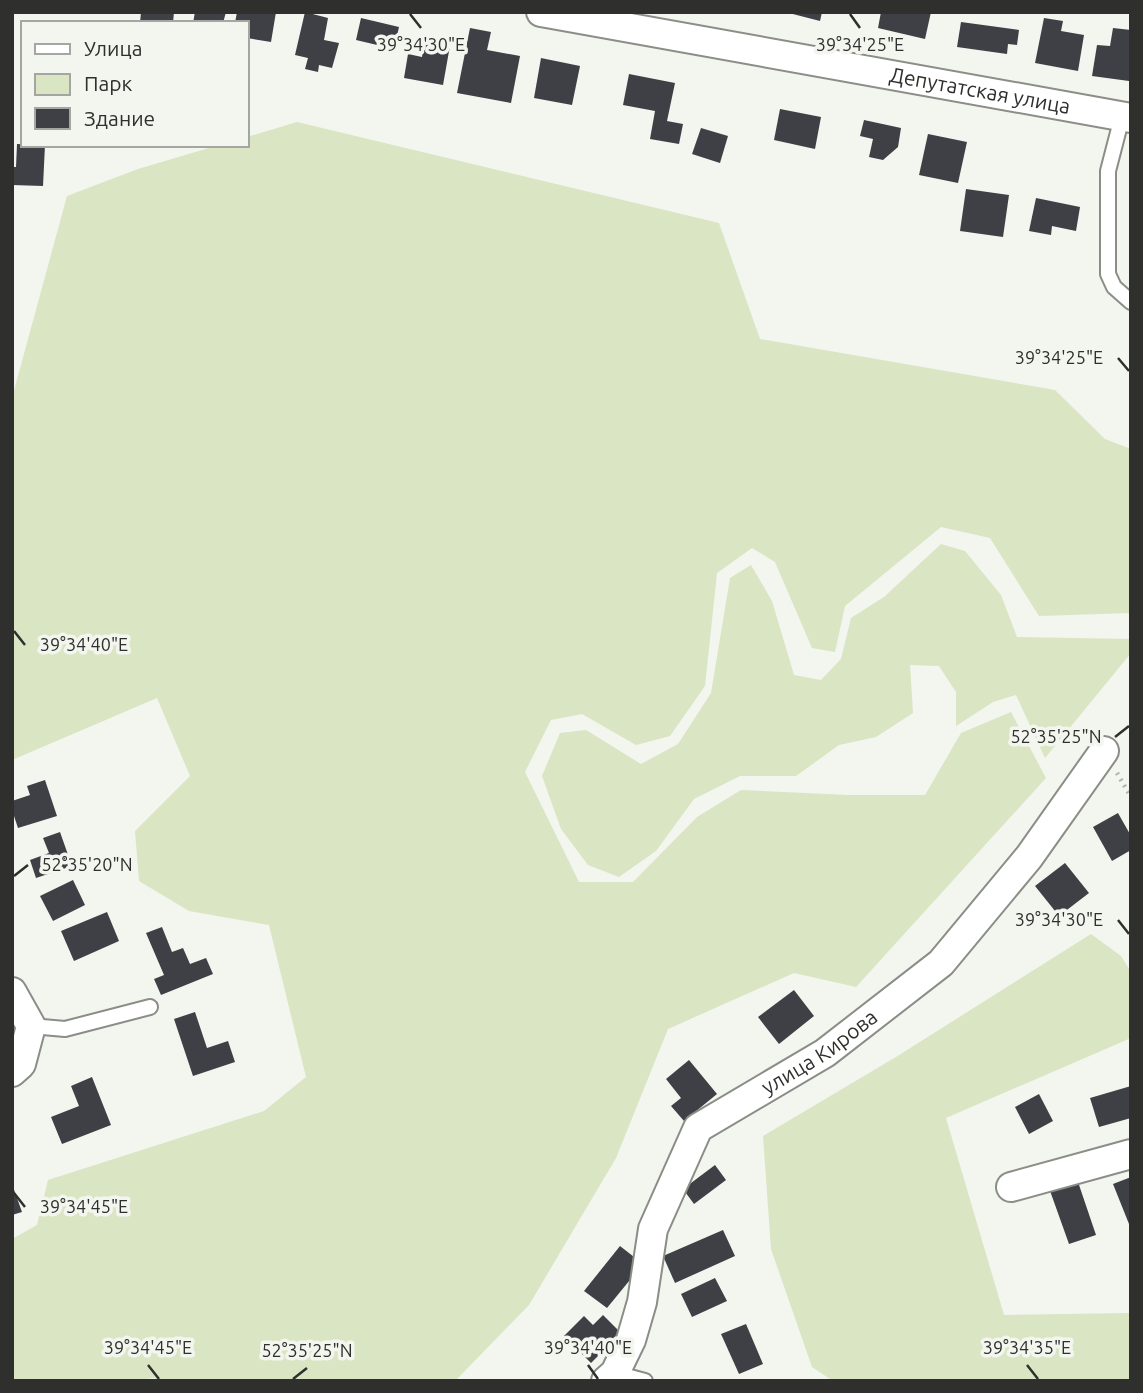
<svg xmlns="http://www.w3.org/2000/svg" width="1143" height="1393" font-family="Ubuntu,sans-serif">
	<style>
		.green { fill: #d9e5c3 }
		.building { fill: #3e4045 }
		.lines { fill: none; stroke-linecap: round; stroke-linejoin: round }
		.lane-casing { stroke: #8b8d87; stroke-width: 18 }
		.street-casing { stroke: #8b8d87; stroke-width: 32 }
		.path { stroke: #b3b5b0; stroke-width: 4.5; stroke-dasharray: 2 5; stroke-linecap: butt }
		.lane { stroke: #fff; stroke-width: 14 }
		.street { stroke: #fff; stroke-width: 28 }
		.ticks { fill: none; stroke: #2f302d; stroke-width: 2.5 }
		.labels { text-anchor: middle; stroke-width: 7; stroke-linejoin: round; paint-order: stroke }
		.street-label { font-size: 21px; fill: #2f302d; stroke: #f3f5ef }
		.ticks-label { font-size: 18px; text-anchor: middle; fill: #2f302d; stroke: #f3f5ef; stroke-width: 7; stroke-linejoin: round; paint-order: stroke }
	</style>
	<rect width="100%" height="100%" fill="#f3f5ef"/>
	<!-- green -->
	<g class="green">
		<path d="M297,122l422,101 41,116 295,51 50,49 26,10v164l-92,3 -49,-78 -49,-11 -96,79 -10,46 -23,-4 -37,-86 -23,-14 -35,25 -12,113 -35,50 -34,9 -54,-31 -31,6 -26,52 54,110h54l64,-65 44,-27 106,5h78l36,-62 50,-21 35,66 -190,209 -62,-14 -126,56 -52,129 -87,147 -74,76h-297l-3,-3 -28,3h-115v-142l25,-14 11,-45 216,-69 42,-34 -37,-152 -80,-14 -50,-30 -4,-50 55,-55 -33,-78 -145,62v-362l55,-202 71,-27 81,-24h28v-8z"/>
		<path d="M941,544l24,7 36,44 16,42 114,2v14l-86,105 -29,-63 -23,7 -37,24v-34l-17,-26 -29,-1 3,48 -37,24 -37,8 -43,31h-56l-46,23 -38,52 -37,26 -31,-12 -27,-36 -19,-53 18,-43 26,-3 55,34 37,-20 33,-51 19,-115 21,-13 21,36 22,74 27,5 20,-21 10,-41 33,-21z"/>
		<path d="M1091,934l30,22 10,16v66l-185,80 58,197 127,-2v68h-298l-21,-14 -41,-118 -8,-113 133,-79z"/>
	</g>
	<!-- building -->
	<g class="building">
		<path d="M141,12h33l-1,11h-33z"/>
		<path d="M195,12h31l-3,11h-30z"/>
		<path d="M237,12h39l-5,30 -24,-4v-15h-12z"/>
		<path d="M305,12l23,6 -4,22 15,3 -7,25 -13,-3 -1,7 -13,-3 3,-11 -13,-3z"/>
		<path d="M785,12h37l-2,9z"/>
		<path d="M881,12h50l-6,27 -47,-11z"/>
		<path d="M361,18l38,9 -5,22 -38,-9z"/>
		<path d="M1044,18l19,3 -2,10 23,4 -6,36 -43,-8z"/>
		<path d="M961,22l58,8 -2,15 -9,-1 -1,10 -50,-7z"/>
		<path d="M470,28l21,4 -4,18 33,6 -9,47 -54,-10z"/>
		<path d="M1113,28l18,2 -2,51 -37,-5 5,-31 13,1z"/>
		<path d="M425,36l26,4 -8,45 -39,-7 4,-24 14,3z"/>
		<path d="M541,58l39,8 -8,39 -38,-7z"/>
		<path d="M629,74l46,9 -8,38 16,3 -4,20 -29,-5 5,-28 -32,-6z"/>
		<path d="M780,109l41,8 -6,32 -41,-9z"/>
		<path d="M864,120l37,8 -3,19 -15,13 -14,-3 4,-18 -13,-3z"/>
		<path d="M701,128l27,8 -8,27 -28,-9z"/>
		<path d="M928,134l39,8 -9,41 -39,-8z"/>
		<path d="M17,144l28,1 -2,41 -31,-1v-18h4z"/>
		<path d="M966,189l43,6 -6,42 -43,-6z"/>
		<path d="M1036,198l44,9 -4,24 -24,-5 -1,9 -22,-4z"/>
		<path d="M45,780l12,36 -39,12 -6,-18v-9l18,-6 -3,-9z"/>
		<path d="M1118,813l13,23v14l-19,11 -19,-34z"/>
		<path d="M60,832l12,34 -36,12 -6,-18 19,-7 -6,-15z"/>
		<path d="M1065,863l24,30 -30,23 -24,-30z"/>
		<path d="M73,880l12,25 -32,16 -13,-25z"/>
		<path d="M107,912l12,29 -45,20 -13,-30z"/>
		<path d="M162,927l10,25 11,-4 7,16 16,-6 7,16 -52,21 -7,-16 10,-4 -18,-42z"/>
		<path d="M794,990l20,26 -35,28 -21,-27z"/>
		<path d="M195,1012l12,36 21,-7 7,21 -42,14 -19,-57z"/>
		<path d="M689,1060l28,34 -33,27 -13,-15 10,-8 -15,-19z"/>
		<path d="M92,1077l19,48 -49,19 -11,-27 28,-11 -8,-20z"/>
		<path d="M1131,1086v32l-32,9 -9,-29z"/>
		<path d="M1039,1094l14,27 -24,13 -14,-27z"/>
		<path d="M715,1165l11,15 -32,24 -11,-15z"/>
		<path d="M1131,1177v52l-18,-45z"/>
		<path d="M1077,1179l19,56 -27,9 -20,-56z"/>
		<path d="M12,1184l10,28 -10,3z"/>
		<path d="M723,1230l12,26 -60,27 -12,-27z"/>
		<path d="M620,1246l23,18 -36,44 -23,-17z"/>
		<path d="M715,1278l12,23 -35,16 -11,-23z"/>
		<path d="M603,1315l18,18 -30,30 -27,-27 20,-20 9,9z"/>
		<path d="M746,1324l17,40 -24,10 -18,-40z"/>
	</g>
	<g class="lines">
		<!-- lane casing -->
		<g class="lane-casing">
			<g id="lane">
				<path d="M1122,117l-14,54v103l6,13 17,15"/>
				<path d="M31,1026l34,3 85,-22"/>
				<path d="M615,1373l30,8"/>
			</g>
		</g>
		<!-- street casing -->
		<g class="street-casing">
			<g id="street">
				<path id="s1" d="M541,12l590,106"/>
				<path d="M12,992l19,34 -10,38 -9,8"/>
				<path d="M1011,1187l120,-33"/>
				<path id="s2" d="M606,1381l9,-8 16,-33 11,-38 11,-73 45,-101 127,-75 116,-90 88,-106 75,-106"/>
			</g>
		</g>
		<!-- path -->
		<path class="path" d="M1117,773l14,24"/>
		<!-- lane -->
		<use href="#lane" class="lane"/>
		<!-- street -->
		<use href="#street" class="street"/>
	</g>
	<!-- ticks -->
	<path class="ticks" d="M410,14l11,14M850,14l10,14M1118,358l11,13M14,631l11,14M1115,737l14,-11M14,876l14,-11M1118,920l11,14M14,1193l11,14M148,1365l11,14M588,1365l10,14M1027,1365l11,14M293,1379l14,-11"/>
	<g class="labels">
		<!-- street labels -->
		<g class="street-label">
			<text dy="7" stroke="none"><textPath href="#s1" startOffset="446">Депутатская улица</textPath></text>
			<text dy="7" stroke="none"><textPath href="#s2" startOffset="416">улица Кирова</textPath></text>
		</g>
	</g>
	<g class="ticks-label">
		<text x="421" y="51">39°34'30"E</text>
		<text x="860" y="51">39°34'25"E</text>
		<text x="1059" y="364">39°34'25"E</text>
		<text x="84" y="651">39°34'40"E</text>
		<text x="1056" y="743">52°35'25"N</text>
		<text x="87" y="871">52°35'20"N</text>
		<text x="1059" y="926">39°34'30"E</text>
		<text x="84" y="1213">39°34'45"E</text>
		<text x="148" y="1354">39°34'45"E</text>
		<text x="588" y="1354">39°34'40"E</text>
		<text x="1027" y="1354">39°34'35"E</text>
		<text x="307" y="1357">52°35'25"N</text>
	</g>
	<!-- border -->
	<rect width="1143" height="1393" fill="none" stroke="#2f302d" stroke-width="28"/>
	<!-- legend -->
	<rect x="21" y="21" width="228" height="126" fill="#f3f5ef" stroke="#a5a6a1" stroke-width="2"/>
	<rect x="35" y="44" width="35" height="10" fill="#ffffff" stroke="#a5a6a1" stroke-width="2"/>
	<text x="84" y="56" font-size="21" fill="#2f302d">Улица</text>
	<rect x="35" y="74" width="35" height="21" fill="#d9e5c3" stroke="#a5a6a1" stroke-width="2"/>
	<text x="84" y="91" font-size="21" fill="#2f302d">Парк</text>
	<rect x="35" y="108" width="35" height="21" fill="#3e4045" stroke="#a5a6a1" stroke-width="2"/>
	<text x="84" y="126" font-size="21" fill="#2f302d">Здание</text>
</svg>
